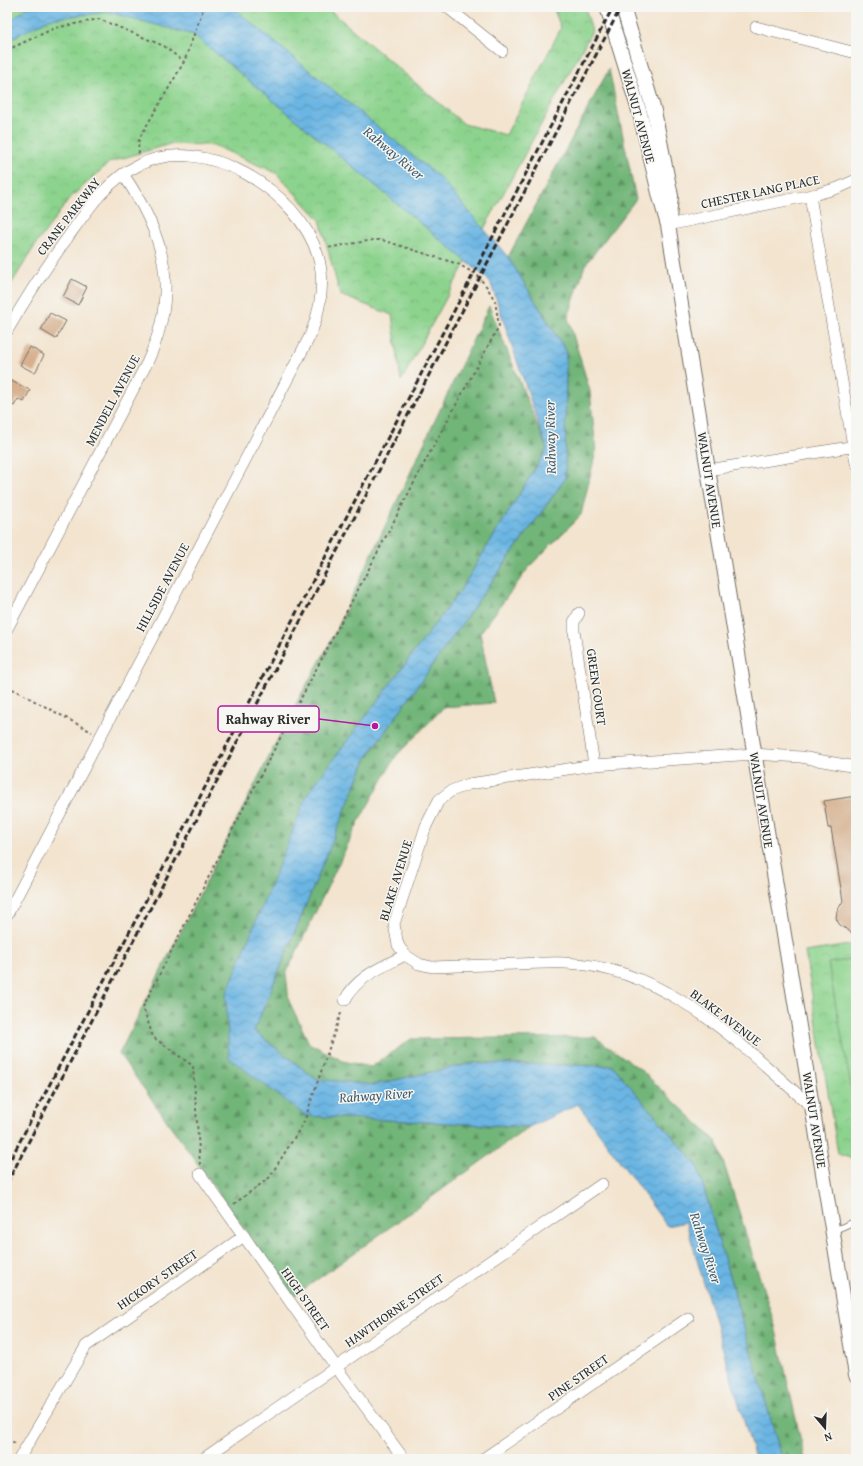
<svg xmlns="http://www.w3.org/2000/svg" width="863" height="1466" font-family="'Gentium Book Plus',serif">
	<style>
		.forest { fill: url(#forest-firs); stroke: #4e7052 }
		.park { fill: url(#park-crowns); stroke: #5c7f5c }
		.pitch { fill: #8cd38d; stroke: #5c7f5c }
		.water { fill: url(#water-waves); stroke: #4b7087 }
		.building { fill: #d6b08f }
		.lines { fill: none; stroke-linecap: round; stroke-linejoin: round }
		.service-casing { stroke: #716c64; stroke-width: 7 }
		.minor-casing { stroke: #716c64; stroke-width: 12 }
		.tertiary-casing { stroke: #716c64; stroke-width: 16 }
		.path { stroke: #716c64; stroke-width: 2; stroke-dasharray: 3 3; stroke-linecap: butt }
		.service { stroke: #fff; stroke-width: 5.5 }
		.minor { stroke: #fff; stroke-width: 11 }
		.tertiary { stroke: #fff; stroke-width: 14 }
		.rail { stroke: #2b2b2b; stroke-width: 3; stroke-dasharray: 6 3; stroke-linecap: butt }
		.labels { text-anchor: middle; stroke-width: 3; stroke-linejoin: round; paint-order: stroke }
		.street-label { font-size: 13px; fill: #2b2b2b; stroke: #f6f6f2 }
		.water-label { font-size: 14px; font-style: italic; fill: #415b6b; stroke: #f6f6f2 }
		.leader { fill: none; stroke: #b5179e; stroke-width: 1.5 }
		.callout-dot { fill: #b5179e; stroke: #f6f6f2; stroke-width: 1.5 }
		.callout { fill: #f6f6f2; stroke: #b5179e; stroke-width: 1.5 }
		.callout-label { font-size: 14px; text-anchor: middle; font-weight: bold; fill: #2b2b2b }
	</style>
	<defs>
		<pattern id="forest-firs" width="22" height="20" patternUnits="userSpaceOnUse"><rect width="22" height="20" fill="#71b578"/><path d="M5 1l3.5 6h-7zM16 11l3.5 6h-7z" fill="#5d9363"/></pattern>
		<pattern id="park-crowns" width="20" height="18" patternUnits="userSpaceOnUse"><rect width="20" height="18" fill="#8cd38d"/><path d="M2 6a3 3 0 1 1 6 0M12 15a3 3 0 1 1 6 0" fill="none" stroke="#79b57a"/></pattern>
		<pattern id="water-waves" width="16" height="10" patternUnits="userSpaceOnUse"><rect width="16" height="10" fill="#6bb5e3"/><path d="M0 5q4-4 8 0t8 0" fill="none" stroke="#5893b8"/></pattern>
	</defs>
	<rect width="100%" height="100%" fill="#f6f6f2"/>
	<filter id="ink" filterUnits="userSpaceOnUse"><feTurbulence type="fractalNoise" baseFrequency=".025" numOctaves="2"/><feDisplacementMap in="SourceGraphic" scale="8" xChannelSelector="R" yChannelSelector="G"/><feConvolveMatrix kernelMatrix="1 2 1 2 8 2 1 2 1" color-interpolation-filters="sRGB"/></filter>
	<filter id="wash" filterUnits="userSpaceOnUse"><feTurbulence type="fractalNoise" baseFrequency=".012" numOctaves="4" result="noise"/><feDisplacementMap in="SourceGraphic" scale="16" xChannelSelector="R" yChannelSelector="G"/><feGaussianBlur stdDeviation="0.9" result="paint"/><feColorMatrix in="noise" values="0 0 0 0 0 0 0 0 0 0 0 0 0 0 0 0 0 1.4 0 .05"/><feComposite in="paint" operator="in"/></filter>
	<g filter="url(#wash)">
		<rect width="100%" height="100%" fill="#f3e4cf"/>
		<!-- forest -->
		<g class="forest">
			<path d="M609,69l27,130 -51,66 -17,53 22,73 6,60 -15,64 -51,51 -50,67 14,70 -50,4 -48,49 -38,67 -72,151 3,27 20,42 34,18 28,6 40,-28 184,-2 45,32 77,73 58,184 30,133h-23l-85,-294 -84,-99 -141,-3 -99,22 -57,-6 -62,-48 113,-274 198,-278 1,-128 -58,-94z"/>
			<path d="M489,306l58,143 -87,142 -234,404 80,121 223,11 -236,170 -174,-243 174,-345 36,-64z"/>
		</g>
		<!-- park -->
		<g class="park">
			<path d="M7,7h319l138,117 42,11 55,-107 -8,-21h32l7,24 -191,350 -9,-66 -52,-20 -20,-75 -44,-47 -63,-28 -43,-1 -60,18 -39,35 -35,47 -29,47z"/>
			<path d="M856,944v216l-18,-6 -33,-202z"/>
		</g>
		<!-- pitch -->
		<path class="pitch" d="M856,959v154l-28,-150z"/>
		<!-- water -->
		<path class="water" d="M28,7h204l208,171 68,79 58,94 -1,128 -198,278 -113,274 62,48 57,6 99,-22 141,3 84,99 85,294h-27l-69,-237 -19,4 -89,-122 -49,23 -223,-11 -77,-58 -3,-63 82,-202 152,-202 87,-142 -57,-168 -296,-246 -86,-23 -59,7 -42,22v-18z"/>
		<g id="blocks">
			<!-- building -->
			<g class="building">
				<path d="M72,279l15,8 -9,18 -15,-8z"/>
				<path d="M50,313l16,8 -10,18 -15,-9z"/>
				<path d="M30,347l14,8 -9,18 -15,-8z"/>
				<path d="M7,379l23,11 -6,12 -6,-3 -4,7 -7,-4z"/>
				<path d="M856,796v140l-17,-12 -3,-6 1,-7 6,-10 -12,-73h-3l-4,-27z"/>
			</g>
		</g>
	</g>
	<g filter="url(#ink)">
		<use href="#blocks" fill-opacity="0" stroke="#716c64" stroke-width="1"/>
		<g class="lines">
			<!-- service casing -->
			<g class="service-casing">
				<path id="service" d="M833,1231l23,-10"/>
			</g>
			<!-- minor casing -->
			<g class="minor-casing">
				<g id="minor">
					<path d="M447,7l55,44"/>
					<path d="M756,27l100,26"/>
					<path d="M810,196l46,267"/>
					<path d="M668,225l149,-31 21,-6 18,-8"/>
					<path d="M7,331c19,-33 39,-64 61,-94 20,-28 39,-57 71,-72 65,-33 160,26 179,91 8,27 2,55 -8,80l-303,579"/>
					<path d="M708,470l148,-24"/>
					<path d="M579,613l-5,9v9l20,134"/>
					<path d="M7,629l140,-266c33,-72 19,-126 -24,-189"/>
					<path d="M345,1000c12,-24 38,-33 60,-45"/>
					<path d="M812,1107c-72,-63 -145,-140 -247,-144 -16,-1 -33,1 -49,1 -28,1 -56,2 -84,3l-13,-3 -14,-9 -7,-10 -4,-21 32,-98 13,-26 12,-9 18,-7 125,-19 160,-11 47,3 55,10"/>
					<path d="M200,1174l136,193 68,92"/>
					<path d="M19,1459l67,-113 158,-110"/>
					<path d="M203,1459l399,-275"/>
					<path d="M483,1459l205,-141"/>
				</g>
			</g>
			<!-- tertiary casing -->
			<g class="tertiary-casing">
				<g id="tertiary">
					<path d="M607,7l33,107 20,83 8,28 188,1150"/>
					<path d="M623,7l31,104 17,85 -2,23"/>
				</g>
			</g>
			<!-- path -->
			<g class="path">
				<path d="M7,50l48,-22 44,-9 65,27 20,16"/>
				<path d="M139,154l-1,-11 2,-6 44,-75 20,-55"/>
				<path d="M7,686l85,46"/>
				<path d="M200,1165l-7,-99 -40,-29 -10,-30 101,-200 183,-349 72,-132 -4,-25 -8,-14 -10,-12 -19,-11 -76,-24h-9l-46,8"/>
				<path d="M234,1204l35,-26 35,-56 38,-112"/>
				<path d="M7,1439l10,5"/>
			</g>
			<!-- service -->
			<use href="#service" class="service"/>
			<!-- minor -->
			<use href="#minor" class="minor"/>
			<!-- tertiary -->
			<use href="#tertiary" class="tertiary"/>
			<!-- rail -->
			<g class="rail">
				<path d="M7,1166l606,-1159"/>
				<path d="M7,1183l614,-1176"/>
			</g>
		</g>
	</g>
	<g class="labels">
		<!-- street labels -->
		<g class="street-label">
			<text transform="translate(639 116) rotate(75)" y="5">WALNUT AVENUE</text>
			<text transform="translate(760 191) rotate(-12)" y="5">CHESTER LANG PLACE</text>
			<text transform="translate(68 216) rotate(-52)" y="5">CRANE PARKWAY</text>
			<text transform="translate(112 400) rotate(-62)" y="5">MENDELL AVENUE</text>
			<text transform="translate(710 480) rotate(81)" y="5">WALNUT AVENUE</text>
			<text transform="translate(162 587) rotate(-62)" y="5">HILLSIDE AVENUE</text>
			<text transform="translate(597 687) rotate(82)" y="5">GREEN COURT</text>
			<text transform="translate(762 800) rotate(81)" y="5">WALNUT AVENUE</text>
			<text transform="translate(395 880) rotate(-73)" y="5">BLAKE AVENUE</text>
			<text transform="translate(726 1017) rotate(37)" y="5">BLAKE AVENUE</text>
			<text transform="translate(815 1120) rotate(81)" y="5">WALNUT AVENUE</text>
			<text transform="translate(157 1279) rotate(-35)" y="5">HICKORY STREET</text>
			<text transform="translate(306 1299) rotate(55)" y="5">HIGH STREET</text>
			<text transform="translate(394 1310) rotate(-35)" y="5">HAWTHORNE STREET</text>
			<text transform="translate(578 1377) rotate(-35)" y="5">PINE STREET</text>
		</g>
		<!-- water labels -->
		<g class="water-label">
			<text transform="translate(394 153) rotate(40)" y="5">Rahway River</text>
			<text transform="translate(550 437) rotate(-91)" y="5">Rahway River</text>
			<text transform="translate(376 1095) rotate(-4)" y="5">Rahway River</text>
			<text transform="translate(706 1248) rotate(72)" y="5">Rahway River</text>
		</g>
	</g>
	<!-- callouts -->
	<path class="leader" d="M375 726L319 719"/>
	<circle class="callout-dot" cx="375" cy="726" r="4"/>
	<rect class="callout" x="218" y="706" width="101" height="26" rx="4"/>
	<g class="callout-label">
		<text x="268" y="724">Rahway River</text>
	</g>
	<!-- margin -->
	<rect width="863" height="1466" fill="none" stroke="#f6f6f2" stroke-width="24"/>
	<!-- north arrow -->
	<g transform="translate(825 1428) rotate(161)" stroke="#f6f6f2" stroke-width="3" paint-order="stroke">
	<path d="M0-3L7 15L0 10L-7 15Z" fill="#2b2b2b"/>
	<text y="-6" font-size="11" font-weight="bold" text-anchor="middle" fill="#2b2b2b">N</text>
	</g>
</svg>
